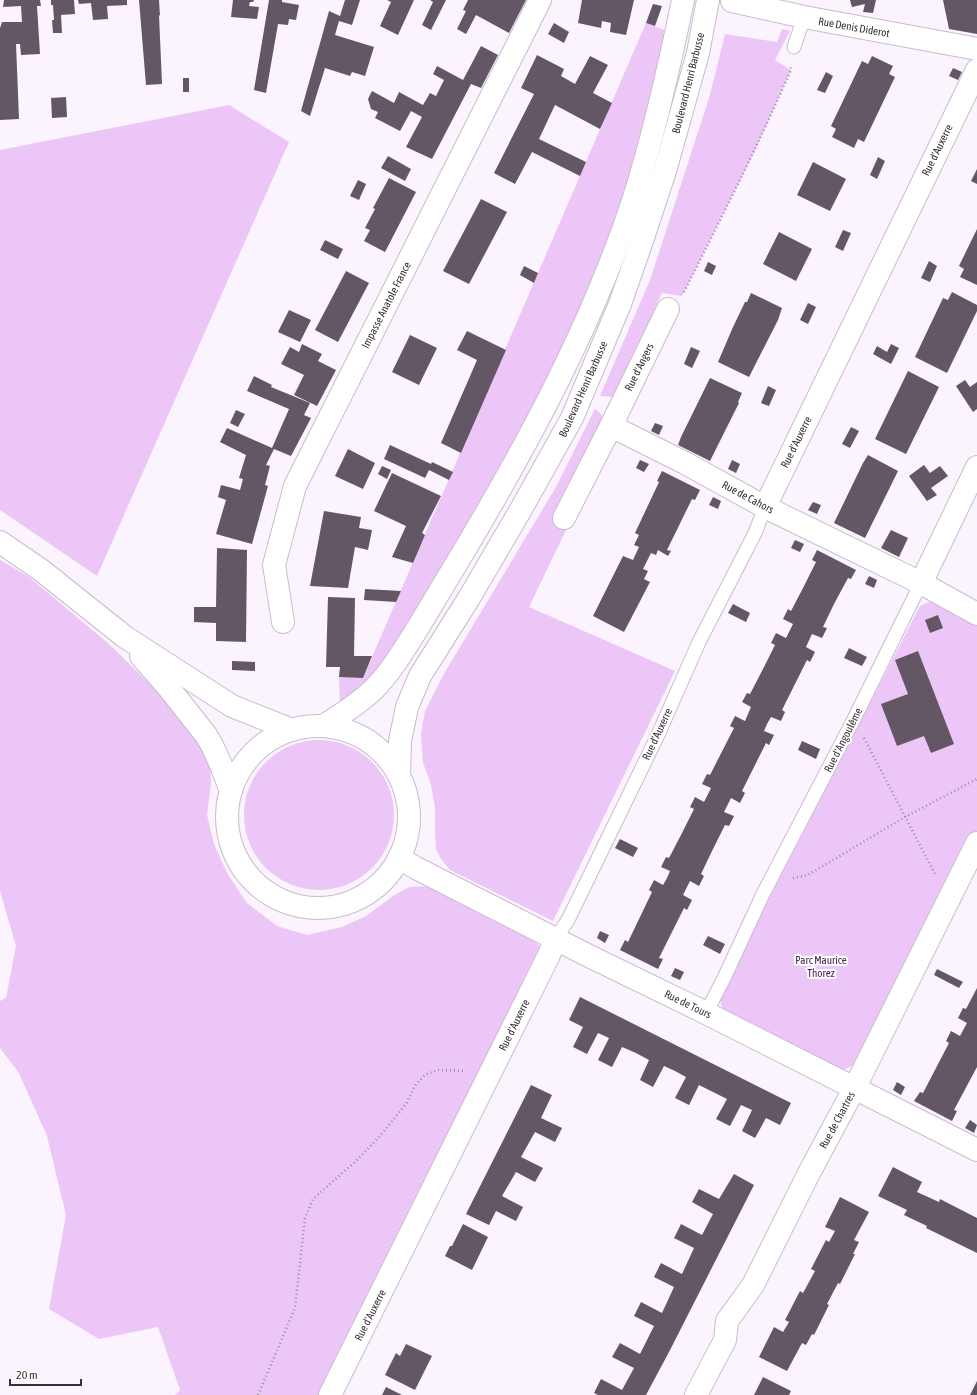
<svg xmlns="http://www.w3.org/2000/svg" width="977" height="1395" font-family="'Asap Condensed',sans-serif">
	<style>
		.green { fill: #ecc6f7 }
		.building { fill: #635766 }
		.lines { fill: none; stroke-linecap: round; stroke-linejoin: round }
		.service-casing { stroke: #c9bccd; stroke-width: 15 }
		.minor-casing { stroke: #c9bccd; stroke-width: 24 }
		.secondary-casing { stroke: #c9bccd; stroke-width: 24 }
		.path { stroke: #979199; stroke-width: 2.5; stroke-dasharray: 1 3; stroke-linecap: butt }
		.service { stroke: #fff; stroke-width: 13 }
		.minor { stroke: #fff; stroke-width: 22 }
		.secondary { stroke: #fff; stroke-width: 22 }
		.labels { text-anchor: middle; stroke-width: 4; stroke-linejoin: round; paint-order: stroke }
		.street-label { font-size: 11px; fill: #363137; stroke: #fff }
		.park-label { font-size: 11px; fill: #451852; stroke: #fff }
	</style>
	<rect width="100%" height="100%" fill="#fbf3fe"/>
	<!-- green -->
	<g class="green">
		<path d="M646,23l21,8 -20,91 -31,99 -42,104 -29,64 -111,197 -60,91 -34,27 -1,-27 24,1z"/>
		<path d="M782,29l8,2 -15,29 16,10 -36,81 -73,145 -20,-3 -49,104 -13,-1 50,-116 59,-182 16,-64 52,8z"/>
		<path d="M229,105l60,37 -192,434 -97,-66v-360z"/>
		<path d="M595,409l8,7 -50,106 13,8 -37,77 146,64 -122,250 -103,-51 -9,-11 -5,-10 -1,-16v-26l-5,-26 -7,-18 -2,-29 4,-23 20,-39 111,-185z"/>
		<path d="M0,560l29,17 80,67 46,45 41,49 14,22 1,23 -4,32 7,29 13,29 20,30 30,23 30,9 35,-8 24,-11 27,-20 16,-9 21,-1 92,46 18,14 -219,449h-146l5,-5 -22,-63 -59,12 -50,-30 17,-94 -19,-79 -28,-63 -19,-25v-47l6,-3 10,-52 -16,-55z"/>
		<path d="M931,601l46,24v206l-117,231 -17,8 -120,-59 -4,-15 201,-390z"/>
		<circle cx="319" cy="815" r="75"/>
	</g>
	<!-- building -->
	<g class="building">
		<path d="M4,0h36l1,6h-4l3,48 -19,1 -1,-11h-4l3,75 -19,1v-92l2,-6h20l-1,-16 -18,1z"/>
		<path d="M51,0h23l1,14 -14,1 1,18h-9l-1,-13h2l-1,-15h-2z"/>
		<path d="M78,0h49v5l-20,1 1,13 -15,1 -2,-17 -12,1z"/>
		<path d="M139,0h20l1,16 -1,-1 3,69 -16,1z"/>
		<path d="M233,0h21l-1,2h-3l-1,4 10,1 -2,12 -26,-2z"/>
		<path d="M269,0h13v2l17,3 -3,15 -7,-1 -1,6 -10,-1 -12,69 -12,-3z"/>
		<path d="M345,0h15l-8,25 -13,-4 -4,14 39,12 -9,29 -13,-4 -2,4 -25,-8 -15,48 -9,-5 28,-100 11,5z"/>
		<path d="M387,0h27l-16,35 -18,-9 11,-24z"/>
		<path d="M430,0h16l-15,30 -9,-5 11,-23z"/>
		<path d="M468,0h58l-17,33 -33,-18 -10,19 -9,-5 9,-18 -3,-1z"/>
		<path d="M582,0h52l-8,35 -16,-3 1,-9 -9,-2 -1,7 -23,-5z"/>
		<path d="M850,0h26l-3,13 -10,-1 2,-8 -13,3z"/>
		<path d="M943,0h34v34l-28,-5z"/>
		<path d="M653,4l9,2 -7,20 -9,-3z"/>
		<path d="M554,23l15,9 -5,11 -16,-9z"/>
		<path d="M481,46l17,9 -17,33 -10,-4 -39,75 -26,-12 16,-30 -11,-6 -11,20 -25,-13 3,-6 -7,-3 -3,-10 4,-8 22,12 5,-11 24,13 7,-12 6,3 8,-16 -11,-6 4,-8 26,14z"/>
		<path d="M537,55l27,14 -3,7 14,8 15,-28 18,9 -15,28 19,10 -12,26 -45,-24 -16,34 47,23 -6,14 -48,-24 -17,32 -21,-11 40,-79 -13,-6z"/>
		<path d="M872,56l21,10 -4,8 6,3 -31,65 -6,-3 -4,9 -22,-11 4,-8 -5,-3 31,-65 6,3z"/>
		<path d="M953,68l9,4 -4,8 -9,-4z"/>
		<path d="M826,72l7,4 -8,17 -8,-3z"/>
		<rect x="183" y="78" width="6" height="14"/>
		<path d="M66,97l1,20 -15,1 -1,-20z"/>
		<path d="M388,156l23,13 -6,12 -24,-13z"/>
		<path d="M878,157l7,4 -8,18 -7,-4z"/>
		<path d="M813,162l33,17 -16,32 -33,-16z"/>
		<path d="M977,169v15l-6,-3z"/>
		<path d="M389,178l27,14 -31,60 -21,-11 6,-11 -5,-2 10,-19 -2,-1z"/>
		<path d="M358,180l8,4 -7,16 -9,-4z"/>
		<path d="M481,199l26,13 -38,72 -26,-13z"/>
		<path d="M977,229v56l-17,-8 4,-8 -5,-3z"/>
		<path d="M843,230l8,3 -8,18 -8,-4z"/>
		<path d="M779,232l33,17 -16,32 -33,-17z"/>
		<path d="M325,240l18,9 -5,10 -18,-9z"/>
		<path d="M929,261l8,5 -7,16 -9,-4z"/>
		<path d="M708,262l8,4 -4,9 -8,-4z"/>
		<path d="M524,266l14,7 -4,10 -14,-8z"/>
		<path d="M346,271l23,12 -31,59 -23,-12z"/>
		<path d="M952,292l25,13v6l-30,62 -32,-16 28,-59 5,2z"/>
		<path d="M751,293l31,15 -4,12 -29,57 -31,-15 15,-35 12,-25h2z"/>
		<path d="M808,303l8,4 -8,17 -8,-4z"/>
		<path d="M289,310l22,10 -11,22 -22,-10z"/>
		<path d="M467,331l39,19 -45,103 -20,-10 36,-83 -20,-10z"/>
		<path d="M410,335l27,13 -18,37 -27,-13z"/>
		<path d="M302,344l20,10 -4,7 18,9 -19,36 -23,-11 10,-20 -23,-11 9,-17 9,5z"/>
		<path d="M891,344l8,4 -8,16 -18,-10 4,-8 10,6z"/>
		<path d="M691,347l9,4 -8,17 -8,-4z"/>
		<path d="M908,371l31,16 -33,67 -31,-15z"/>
		<path d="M254,376l18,9 -1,2 39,16 -6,12 7,3 -20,38 -17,-7 -8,16 4,1 -5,19 3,1 -16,58 -36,-10 10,-34 -8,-3 3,-12 19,5 3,-11 -4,-1 7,-23 -26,-13 7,-14 45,20 17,-39 -42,-18z"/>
		<path d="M710,378l32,15 -4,9 1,1 -29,58 -32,-16 3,-8z"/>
		<path d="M965,380l5,7 7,-5v27l-4,3 -17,-26z"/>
		<path d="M768,386l8,4 -7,16 -8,-3z"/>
		<path d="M236,410l9,4 -7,13 -8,-4z"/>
		<path d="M655,423l8,3 -4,9 -8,-4z"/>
		<path d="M851,427l8,4 -9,17 -8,-4z"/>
		<path d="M390,445l41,19 1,-2 21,10 -4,8 -20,-10 -4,8 -41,-19z"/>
		<path d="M348,449l27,14 -12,26 -28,-13z"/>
		<path d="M868,455l30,16 -33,67 -31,-15 29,-60z"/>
		<path d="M640,460l9,4 -5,8 -8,-4z"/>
		<path d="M732,460l8,4 -4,9 -8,-4z"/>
		<path d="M924,465l6,8 10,-7 8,10 -17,12 6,7 -10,6 -18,-25z"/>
		<path d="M382,466l9,4 -4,9 -9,-5z"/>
		<path d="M662,471l38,19 -5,10 -3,-1 -25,51 4,1 -3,5 -10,-6 -2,5 -5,-2 -8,16 5,2 -4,8 6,3 -26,50 -31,-16 30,-60 10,4 6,-13 -5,-2 5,-10 -4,-2 24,-51 -2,-1z"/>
		<path d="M392,473l49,23 -19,37 3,2 -12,28 -21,-6 14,-31 -32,-15z"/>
		<path d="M713,497l8,4 -3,8 -9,-4z"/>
		<path d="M813,502l8,3 -4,9 -9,-4z"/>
		<path d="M324,511l37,6 -2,11 13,2 -4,20 -13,-3 -7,41 -38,-2z"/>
		<path d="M891,530l17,8 -9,19 -18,-9z"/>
		<path d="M795,540l9,4 -4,8 -9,-4z"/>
		<path d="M217,548l30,2 -1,92 -30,-1v-18l-22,-1v-15h22z"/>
		<path d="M817,550l39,20 -5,9 -3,-1 -14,26 -11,23 4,1 -5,10 -10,-4 -6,13 9,5 -5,10 -3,-2 -25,50 3,2 -4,9 -10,-4 -4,7 -3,7 10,4 -5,10 -3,-2 -24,48 3,2 -5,10 -9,-5 -7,14 10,4 -5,10 -4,-1 -12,24 -12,25 3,2 -5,10 -9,-5 -7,14 9,5 -5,10 -3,-2 -25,50 4,1 -5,10 -38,-19 5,-10 3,2 24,-50 -3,-2 5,-10 9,5 4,-7 3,-7 -9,-4 5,-10 3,1 13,-25 12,-24 -4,-2 5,-10 9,5 7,-14 -9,-4 5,-10 3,1 24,-47 -4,-2 5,-10 10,5 6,-14 -9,-5 5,-9 3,1 13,-25 12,-24 -4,-2 5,-10 10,5 7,-14 -10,-5 5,-10 3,2 12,-23 13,-26 -4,-2z"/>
		<path d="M869,576l8,4 -3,8 -9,-4z"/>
		<path d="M365,589l36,2 -5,11 -32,-2z"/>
		<path d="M328,597l27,1 -1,58h18l-9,22 -24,-1 1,-10h-14z"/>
		<path d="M733,604l17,9 -4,9 -18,-9z"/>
		<path d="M938,615l5,13 -13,5 -5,-13z"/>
		<path d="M849,648l18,9 -5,9 -18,-8z"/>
		<path d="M918,651l36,93 -23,9 -7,-17 -27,10 -16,-42 27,-10 -13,-34z"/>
		<path d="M232,661l23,1v9l-23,-1z"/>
		<path d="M802,741l18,8 -4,10 -18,-9z"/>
		<path d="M620,839l18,9 -5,9 -18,-9z"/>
		<path d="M600,931l9,4 -4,8 -8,-5z"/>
		<path d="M708,936l17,8 -5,10 -17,-9z"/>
		<path d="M675,968l9,4 -4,8 -9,-4z"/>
		<path d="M937,969l26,13 -4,6 -25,-13z"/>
		<path d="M977,988v79l-23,43 3,1 -5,10 -38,-20 6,-9 3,1 26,-50 -3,-2 5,-10 9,5 7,-13 -9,-5 5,-10 3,1z"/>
		<path d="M580,997l211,106 -11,22 -14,-7 -11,20 -13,-7 10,-21 -11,-5 -11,21 -14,-7 11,-20 -28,-14 -10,20 -14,-7 11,-21 -11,-6 -11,-5 -11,21 -13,-7 9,-20 -13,-7 -14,-6 -10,20 -14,-7 11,-22 -11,-5 -11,21 -14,-7 10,-20 -14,-7z"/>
		<path d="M897,1082l8,5 -4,8 -8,-5z"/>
		<path d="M531,1085l21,10 -11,23 21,10 -7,14 -20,-10 -14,25 22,11 -8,14 -19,-10 -14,24 21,11 -7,14 -20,-10 -7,14 -23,-11z"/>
		<path d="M970,1120l7,5 -3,8 -9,-5z"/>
		<path d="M893,1167l29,15 -5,10 22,10 1,-3 37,19v35l-51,-25 1,-2 -23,-11 3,-5 -29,-14z"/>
		<path d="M734,1174l20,11 -85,167 -23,43h-48l-4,-2 7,-14 21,11 12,-22 -22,-11 8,-14 20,11 14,-28 -20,-10 7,-14 21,11 12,-26 -20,-10 7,-14 21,11 12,-26 -20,-10 7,-14 21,11 11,-21 -21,-12 7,-13 20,10z"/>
		<path d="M840,1197l29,15 -15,28 5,2 -6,12h2l-15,30 -2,-1 -11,21 2,1 -15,30 -2,-1 -6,11 -4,-2 -15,28 -28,-14 15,-30 9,5 6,-10 -4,-2 15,-29 3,2 12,-22 -4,-2 15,-29 3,2 6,-11 -10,-4z"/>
		<path d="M463,1224l25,13 -16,33 -27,-14 5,-10h2z"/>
		<path d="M406,1344l26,12 -17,34 -30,-15 11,-22 4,3z"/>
		<path d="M763,1377l28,14 -2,4h-35z"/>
		<path d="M977,1381v14h-7z"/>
		<path d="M386,1387l16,8h-20z"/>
	</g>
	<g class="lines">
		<!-- service casing -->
		<g class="service-casing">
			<g id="service">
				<path d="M794,47l10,-30"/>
				<path d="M555,939l13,-19 89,-183 42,-95 56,-109 10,-26"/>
				<path d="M706,1013l18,-35 39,-84 91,-175 67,-136"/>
			</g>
		</g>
		<!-- minor casing -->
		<g class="minor-casing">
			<g id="minor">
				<path d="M732,1l72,16 173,32"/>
				<path d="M611,426l57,-117"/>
				<path d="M765,507l212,-437"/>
				<path d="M564,518l47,-92 74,37 80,44 156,76 56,31"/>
				<path d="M921,583l56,-116"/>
				<path d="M283,622l-9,-57 21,-79 245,-486"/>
				<path d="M399,858l17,10 171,87 119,58 271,137"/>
				<path d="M330,1395l219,-440 6,-16"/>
				<path d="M696,1395l29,-55 2,-19 26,-36 56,-112 45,-84 123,-246"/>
			</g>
		</g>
		<!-- secondary casing -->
		<g class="secondary-casing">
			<g id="secondary">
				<path d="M0,542l41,28 84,67 107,69 60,24"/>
				<path d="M141,656l27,31 38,48 7,12 8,18 10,26"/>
				<path d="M323,726c18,-11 35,-22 50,-36 19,-19 32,-42 46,-64 15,-25 30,-50 45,-75 66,-111 128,-226 169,-350 21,-66 36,-133 50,-201"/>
				<circle cx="318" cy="817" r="91"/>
				<path d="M399,776l1,-35 7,-34 13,-31 49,-78 51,-87 52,-93 48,-114 24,-69 21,-64 33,-118 10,-53"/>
			</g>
		</g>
		<!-- path -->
		<g class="path">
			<path d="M684,292c37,-73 74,-147 107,-222v-4"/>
			<path d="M864,738l71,136"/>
			<path d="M793,878l15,-3 97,-58 72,-38"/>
			<path d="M258,1395l37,-87 10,-90 8,-19 43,-38 24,-25 26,-32 10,-20 9,-9 12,-5 29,1"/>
		</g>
		<!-- service -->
		<use href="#service" class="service"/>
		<!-- minor -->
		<use href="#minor" class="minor"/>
		<!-- secondary -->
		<use href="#secondary" class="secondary"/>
	</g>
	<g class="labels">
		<!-- street labels -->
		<g class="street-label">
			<text transform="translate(854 27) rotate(10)" y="4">Rue Denis Diderot</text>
			<text transform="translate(688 83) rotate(-76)" y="4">Boulevard Henri Barbusse</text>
			<text transform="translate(937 150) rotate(-64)" y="4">Rue d'Auxerre</text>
			<text transform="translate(386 305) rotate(-63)" y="4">Impasse Anatole France</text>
			<text transform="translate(639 367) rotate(-64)" y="4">Rue d'Angers</text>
			<text transform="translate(583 389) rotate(-66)" y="4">Boulevard Henri Barbusse</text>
			<text transform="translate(796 442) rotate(-64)" y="4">Rue d'Auxerre</text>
			<text transform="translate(748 497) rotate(28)" y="4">Rue de Cahors</text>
			<text transform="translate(657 734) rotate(-65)" y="4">Rue d'Auxerre</text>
			<text transform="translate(843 740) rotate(-63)" y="4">Rue d'Angoulême</text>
			<text transform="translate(688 1004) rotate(26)" y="4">Rue de Tours</text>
			<text transform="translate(514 1025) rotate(-64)" y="4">Rue d'Auxerre</text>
			<text transform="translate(837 1120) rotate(-62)" y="4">Rue de Chartres</text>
			<text transform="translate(370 1315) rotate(-63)" y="4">Rue d'Auxerre</text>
		</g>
		<!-- park labels -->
		<g class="park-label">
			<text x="821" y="964">Parc Maurice<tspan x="821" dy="13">Thorez</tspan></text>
		</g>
	</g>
	<!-- scale -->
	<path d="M10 1379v6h71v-6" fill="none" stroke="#363137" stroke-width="2"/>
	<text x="16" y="1379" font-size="12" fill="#363137" stroke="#ffffff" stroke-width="3" paint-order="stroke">20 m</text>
</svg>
